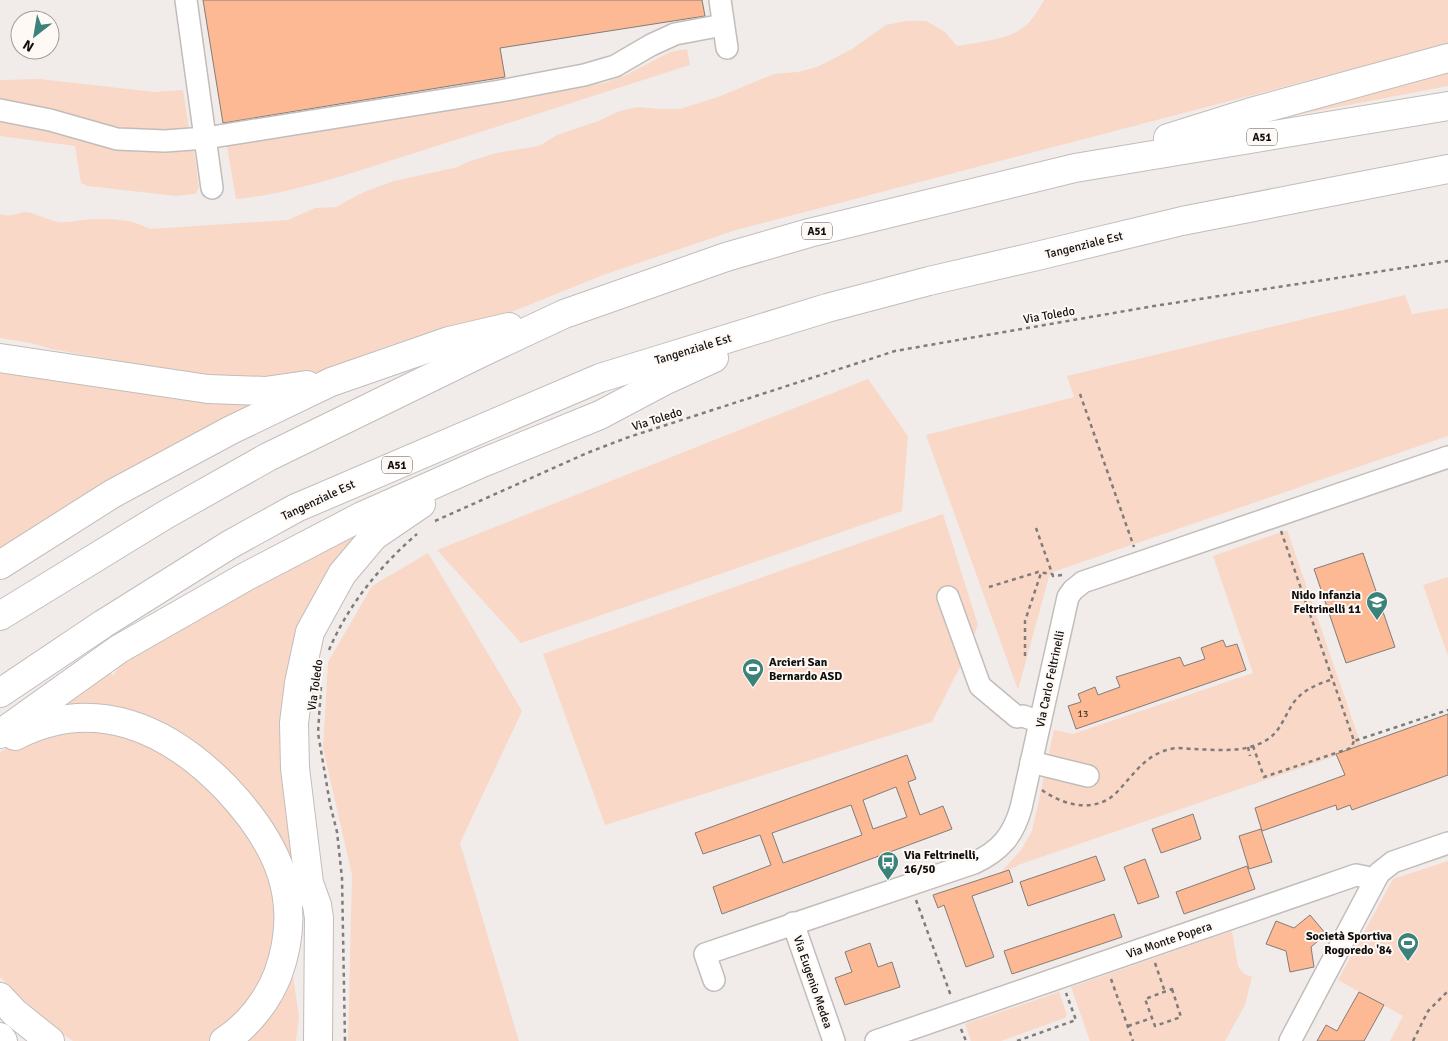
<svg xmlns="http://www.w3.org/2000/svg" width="1448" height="1041" font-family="Signika,sans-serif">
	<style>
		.green { fill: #f9d8c7 }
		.building { fill: #fcb993; stroke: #827d7b; fill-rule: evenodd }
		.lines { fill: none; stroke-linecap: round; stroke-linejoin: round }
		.minor-casing { stroke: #c2bdba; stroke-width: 24 }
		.highway-casing { stroke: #c2bdba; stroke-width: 30 }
		.path { stroke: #7f7c7a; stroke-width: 2.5; stroke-dasharray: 4 4; stroke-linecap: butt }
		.minor { stroke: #fff; stroke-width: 21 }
		.highway { stroke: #fff; stroke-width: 28 }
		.labels { text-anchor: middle; stroke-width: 4; stroke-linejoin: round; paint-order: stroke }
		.number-label { font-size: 10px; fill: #4b3a2f }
		.shield { fill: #fff9f6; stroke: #585554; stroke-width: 1 }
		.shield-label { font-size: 11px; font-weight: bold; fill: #100f0e }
		.street-label { font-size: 12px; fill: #100f0e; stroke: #fff9f6 }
		.poi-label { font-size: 12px; font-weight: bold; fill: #100f0e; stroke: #fff9f6; text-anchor: end }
	</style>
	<rect width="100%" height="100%" fill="#f1ece9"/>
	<!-- green -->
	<g class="green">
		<path d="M1044,0h404v44l-712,186 -133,45 -99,40 -53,11 -64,20 -67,26 -79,10 -190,-33 -20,-6 -31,-5v-124c10,4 16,-1 26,-2 7,0 24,9 33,10 7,1 16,-1 23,-2 22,-2 48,-2 68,9l138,-9 27,-12 21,-1 28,-15 30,-11 64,-14 9,-5 29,-9 43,-7 18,-11 41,-14 22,-10 18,-4 21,2h21l38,-12 56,-23 24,-2 19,-5 35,-18 34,-24 21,-4h19l19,11 12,14c22,-4 59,-6 74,-26 5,-6 9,-13 13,-20z"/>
		<path d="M687,49l3,16 -335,107c-39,12 -78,23 -119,27l-10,-58 378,-58 22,-8 44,-23z"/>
		<path d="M1448,68v18l-167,32 -1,-4z"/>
		<path d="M40,79l114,13 29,-2 7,44 -71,-4 -119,-30v-20z"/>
		<path d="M0,117l191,32 3,2 5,37 -4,6 -19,2 -88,-10 -7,-3 -6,-37 -75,-10z"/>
		<path d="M1405,295l7,19 36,-6v128l-398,137 -32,117 -92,-255 148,-38 -7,-21z"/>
		<path d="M0,368l263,32 -263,157z"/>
		<path d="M868,379l40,57 -6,75 -381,132 -84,-93z"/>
		<path d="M394,514l-89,117 -4,262 -116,-153 -148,-21 71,-49 5,6 9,-14 82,-49z"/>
		<path d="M943,514l35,111 -10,26 -36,71 -327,103 -62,-171z"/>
		<path d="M1287,530l75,217 -344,118 -2,2 -16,6 21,-23 11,-19 22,-101 19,4 180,-61 -40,-117z"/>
		<path d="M428,553l94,158 -62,132 59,198h-171l4,-166 -29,-127 5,-86 44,-76z"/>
		<path d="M1448,577v79l-25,-71z"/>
		<path d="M64,727l74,6 86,64 35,54 17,43 4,28 -12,51 -34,50 -24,18h-137l-27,-18 -46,-46v-225l21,-13z"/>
		<path d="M1448,861v180h-58l13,-25 -65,-36 55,-101z"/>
		<path d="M1232,931l6,35 6,8 8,3 -7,28 -20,36h-135l-19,-54z"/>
		<path d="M293,976l6,41 -3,24h-51l19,-23z"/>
		<path d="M1059,992l8,23 -2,3 -64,23h-30l-6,-17z"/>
	</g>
	<!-- building -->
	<g class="building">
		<path d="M203,0h499l3,16 -205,32 5,29 -282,46z"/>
		<path d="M1363,553l32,94 -49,16 -32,-94z"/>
		<path d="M1223,640l3,7 11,-3 9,26 -170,59 -8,-23 13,-4 -3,-8 17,-7 3,8 22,-8 -4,-10 64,-20 4,9 21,-7 -4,-11z"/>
		<path d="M1448,714v61l-96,35 -2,-5 -13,5 -1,-5 -74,26 -7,-23 90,-33 -9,-21z"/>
		<path d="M907,755l9,24 -8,3 12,33 23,-9 9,23 -230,85 -9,-27 58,-22 -11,-30 -57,19 -8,-21zM896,787l11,30 -34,12 -10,-29zM851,805l11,30 -79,28 -11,-30z"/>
		<path d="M1193,814l8,25 -40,14 -9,-24z"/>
		<path d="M1261,829l11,33 -23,7 -10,-33z"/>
		<path d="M1096,856l9,24 -77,26 -8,-24z"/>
		<path d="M1145,859l14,38 -21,7 -14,-37z"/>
		<path d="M1247,866l8,23 -71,25 -8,-22z"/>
		<path d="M1009,870l4,12 -41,14 22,61 -28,10 -22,-62 -6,3 -5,-13z"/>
		<path d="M1114,914l8,23 -110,37 -8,-23z"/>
		<path d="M1310,915l16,19 -15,13 3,20 -24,5 -4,-21 -20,-7 10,-23 18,7z"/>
		<path d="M870,943l8,24 14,-5 8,25 -55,18 -10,-27 17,-6 -7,-20z"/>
		<path d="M1359,992l25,13 -20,36h-47l9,-16 11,6z"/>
	</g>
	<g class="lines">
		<!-- minor casing -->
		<g class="minor-casing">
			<g id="minor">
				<path d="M186,0l26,188"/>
				<path d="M720,0l7,48"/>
				<path d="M0,110l50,10 67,19 48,2 41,-3 294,-47 84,-16 31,-9 36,-21 24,-11 48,-9"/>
				<path d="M948,597l32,89 37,31 6,-1 17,6"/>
				<path d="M1031,762l57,14"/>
				<path d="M793,923l41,118"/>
				<path d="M714,980l-9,-26 269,-91c26,-12 39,-27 47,-55l47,-211 5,-7 10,-8 365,-125"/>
				<path d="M876,1041l480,-166 10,2 6,9"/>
				<path d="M1290,1041l89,-168 14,-11 55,-19"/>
			</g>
		</g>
		<!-- highway casing -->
		<g class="highway-casing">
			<g id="highway">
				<path d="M1168,138l83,-26 197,-54"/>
				<path d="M0,358l208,31 57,2 42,-6"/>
				<path d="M0,565l112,-71 119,-64 100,-48 118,-41 60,-14"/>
				<path d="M0,616l165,-101 103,-58 215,-105 81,-38 162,-57 83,-24 266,-65 373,-62"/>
				<path d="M0,693l103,-69 126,-79 67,-37 304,-130 227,-70 102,-27 108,-25 145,-35 266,-52"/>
				<path d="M0,734l119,-85 128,-73 115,-60 120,-53 118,-48 66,-35 48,-22"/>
				<path d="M15,736c79,-41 153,-8 211,52 51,54 79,111 52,186 -10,26 -30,52 -54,67"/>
				<path d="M0,997l15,16 35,28"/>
				<path d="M0,1037l3,4"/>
				<path d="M318,1041l1,-123 -2,-13 -8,-22 -14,-115 -1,-45 5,-40 11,-51 32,-58 32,-38 47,-32"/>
			</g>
		</g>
		<!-- path -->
		<g class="path">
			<path d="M1080,394l54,153"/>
			<path d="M435,521l152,-68 39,-15 269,-87 259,-45 294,-45"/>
			<path d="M1036,528l17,48 9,-1"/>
			<path d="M1281,531l73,210 94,-31"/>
			<path d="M989,587l49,-15 14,2"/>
			<path d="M329,650c19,-45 51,-84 88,-116"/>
			<path d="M1025,656v-35l16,-48"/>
			<path d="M321,687l-3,46 12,71 7,28 5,46 3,163"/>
			<path d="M1253,746l11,31 87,-29 3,-7"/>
			<path d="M1248,747l2,9"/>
			<path d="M1042,790c22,16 55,24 76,1 16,-17 28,-37 53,-42 7,-2 15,0 23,0 23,1 50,4 71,-8 16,-9 19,-25 29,-39 10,-13 24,-18 39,-23"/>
			<path d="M916,900l35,96"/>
			<path d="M1155,963l10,29"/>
			<path d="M1111,979l22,62"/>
			<path d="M1172,989l9,28 -26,9 -10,-27z"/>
			<path d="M1128,1026l24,-8"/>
			<path d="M961,1029l5,12"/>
			<path d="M1017,1041l59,-21 -10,-27"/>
			<path d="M1413,1041l15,-30 20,-20"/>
		</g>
		<!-- minor -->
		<use href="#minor" class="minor"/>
		<!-- highway -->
		<use href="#highway" class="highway"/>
	</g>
	<!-- icons -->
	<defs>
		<g id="school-pin" transform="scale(1.125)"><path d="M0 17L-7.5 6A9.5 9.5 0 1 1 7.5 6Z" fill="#3b827a" stroke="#fff9f6"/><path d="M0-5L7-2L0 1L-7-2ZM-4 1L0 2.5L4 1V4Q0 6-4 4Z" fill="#fff"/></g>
		<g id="stadium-pin" transform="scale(1.125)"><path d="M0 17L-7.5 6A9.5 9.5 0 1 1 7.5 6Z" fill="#3b827a" stroke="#fff9f6"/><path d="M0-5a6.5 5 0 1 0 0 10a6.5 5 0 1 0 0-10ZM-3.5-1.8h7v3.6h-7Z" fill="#fff"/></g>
		<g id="bus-pin" transform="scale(1.125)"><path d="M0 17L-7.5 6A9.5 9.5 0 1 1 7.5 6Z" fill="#3b827a" stroke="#fff9f6"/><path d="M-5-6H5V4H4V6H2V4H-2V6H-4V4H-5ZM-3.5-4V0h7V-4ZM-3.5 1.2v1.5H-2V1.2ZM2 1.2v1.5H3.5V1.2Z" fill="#fff"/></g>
	</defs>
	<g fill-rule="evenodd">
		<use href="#school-pin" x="1377" y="602"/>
		<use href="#stadium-pin" x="753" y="669"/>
		<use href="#bus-pin" x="888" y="862"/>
		<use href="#stadium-pin" x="1408" y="943"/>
	</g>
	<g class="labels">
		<!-- number labels -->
		<g class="number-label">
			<text x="1083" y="717">13</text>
		</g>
		<!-- shield labels -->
		<g class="shield">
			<rect x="1247" y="128.5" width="30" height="17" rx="4"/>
			<rect x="802" y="222.5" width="30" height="17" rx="4"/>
			<rect x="382" y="456.5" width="30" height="17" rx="4"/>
		</g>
		<g class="shield-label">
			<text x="1262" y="141">A51</text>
			<text x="817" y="235">A51</text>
			<text x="397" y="469">A51</text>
		</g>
		<!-- street labels -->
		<g class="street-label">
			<text transform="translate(1084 245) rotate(-14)" y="4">Tangenziale Est</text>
			<text transform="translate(1049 315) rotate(-10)" y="4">Via Toledo</text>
			<text transform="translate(693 349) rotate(-17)" y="4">Tangenziale Est</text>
			<text transform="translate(657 419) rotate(-18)" y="4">Via Toledo</text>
			<text transform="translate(318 500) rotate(-25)" y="4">Tangenziale Est</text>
			<text transform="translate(1050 679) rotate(-78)" y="4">Via Carlo Feltrinelli</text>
			<text transform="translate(315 685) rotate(-82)" y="4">Via Toledo</text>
			<text transform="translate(1169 940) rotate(-19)" y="4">Via Monte Popera</text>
			<text transform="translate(813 982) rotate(71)" y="4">Via Eugenio Medea</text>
		</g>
		<!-- poi labels -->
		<g class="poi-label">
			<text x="1361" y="599">Nido Infanzia<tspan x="1361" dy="14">Feltrinelli 11</tspan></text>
			<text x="769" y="666" text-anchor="start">Arcieri San<tspan x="769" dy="14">Bernardo ASD</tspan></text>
			<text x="904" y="859" text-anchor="start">Via Feltrinelli,<tspan x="904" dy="14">16/50</tspan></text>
			<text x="1392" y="940">Società Sportiva<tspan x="1392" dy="14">Rogoredo '84</tspan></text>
		</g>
	</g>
	<!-- north arrow -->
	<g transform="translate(35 35) rotate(211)"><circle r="24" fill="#fff9f6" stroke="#9f9b99"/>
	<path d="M0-4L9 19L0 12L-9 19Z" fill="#3b827a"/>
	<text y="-8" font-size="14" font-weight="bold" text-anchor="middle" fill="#100f0e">N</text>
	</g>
</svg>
